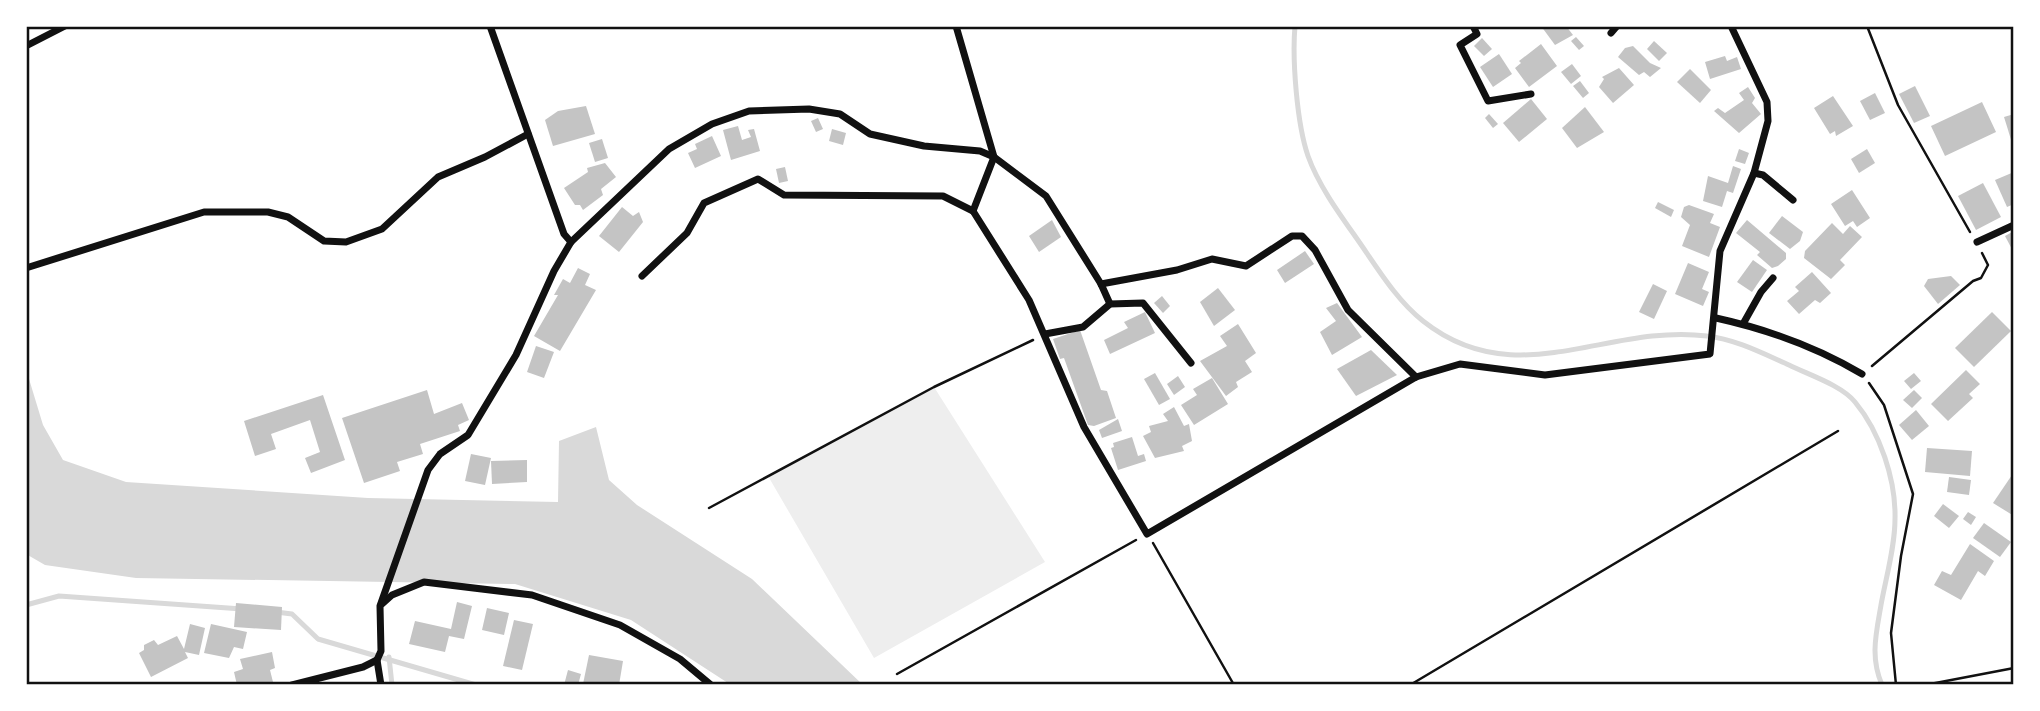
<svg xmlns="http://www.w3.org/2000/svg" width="2040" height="711" font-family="'Exo 2',sans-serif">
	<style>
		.green { fill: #eee }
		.water { fill: #d9d9d9 }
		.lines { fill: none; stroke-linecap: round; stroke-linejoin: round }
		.stream { stroke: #d9d9d9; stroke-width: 5 }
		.building { fill: #c4c4c4 }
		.path { stroke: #111; stroke-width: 2.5 }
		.minor { stroke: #111; stroke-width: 7 }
		.neatline { fill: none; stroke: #111; stroke-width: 2.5 }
	</style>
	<rect width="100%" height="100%" fill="#fff"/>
	<!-- green -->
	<path class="green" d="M934,387l111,175 -171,96 -106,-182z"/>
	<!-- water -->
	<path class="water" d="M26,369l17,56 20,35 63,22 242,16 190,4 1,-61 37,-14 13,53 28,25 115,74 111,106h-132l-100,-65 -116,-36 -379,-6 -91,-13 -19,-11z"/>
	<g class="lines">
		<!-- stream -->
		<g class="stream">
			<path d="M1295,26c-3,34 2,98 13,130 10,28 30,56 47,80 20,28 40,63 68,85 93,74 184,2 284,15 28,3 57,18 82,29 20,10 52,20 66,37 25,30 41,78 40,117 0,28 -9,58 -14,86 -5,29 -11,52 1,80"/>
			<path d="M26,605l33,-9 183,13"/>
			<path d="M276,612l16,2 26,25 158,46"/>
			<path d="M389,657l3,28"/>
		</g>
	</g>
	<!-- building -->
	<g class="building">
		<path d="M1541,26h25l7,9 -18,10z"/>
		<path d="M1576,37l8,9 -5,4 -8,-9z"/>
		<path d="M1482,38l10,11 -8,7 -10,-10z"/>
		<path d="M1654,41l13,12 -8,8 -12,-12z"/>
		<path d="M1541,44l16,22 -28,21 -14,-19 6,-5 -2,-2z"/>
		<path d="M1633,46l17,17 11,5 -11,9 -6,-5 -5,3 -21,-18 7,-9z"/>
		<path d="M1499,54l13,20 -19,13 -13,-20z"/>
		<path d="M1725,56l2,5 10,-4 4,12 -31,10 -5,-17z"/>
		<path d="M1572,64l9,12 -10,8 -10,-12z"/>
		<path d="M1619,68l15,17 -21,18 -14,-16 5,-8 -2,-2z"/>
		<path d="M1690,69l21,21 -11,13 -23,-21z"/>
		<path d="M1580,81l9,12 -6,5 -10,-12z"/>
		<path d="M1915,86l15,30 -16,7 -15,-29z"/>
		<path d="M1748,87l7,11 -3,5 9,11 -22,19 -25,-22 4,-3 7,5 19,-13 -5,-7z"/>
		<path d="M1875,93l10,20 -15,7 -10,-19z"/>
		<path d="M1833,96l20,30 -17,10 -1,-5 -5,3 -16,-26z"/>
		<path d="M1531,99l16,20 -28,23 -16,-19z"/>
		<path d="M1982,102l14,30 -51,24 -14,-30z"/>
		<path d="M586,106l9,28 -42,12 -8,-26 13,-9z"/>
		<path d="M1585,107l19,25 -27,16 -15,-20z"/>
		<path d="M1489,114l9,10 -5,4 -8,-10z"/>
		<path d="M2014,114v32h-1l-9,-29z"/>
		<path d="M818,118l5,11 -7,3 -5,-11z"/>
		<path d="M738,126l4,14 9,-3 -3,-7 6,-1 6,22 -29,9 -8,-30z"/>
		<path d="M832,129l14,4 -3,12 -14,-4z"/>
		<path d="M712,136l9,20 -26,12 -7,-15 9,-4 -2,-5z"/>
		<path d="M602,139l6,19 -13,4 -6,-19z"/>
		<path d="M1739,149l10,4 -4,11 -10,-3z"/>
		<path d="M1867,149l8,14 -16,10 -8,-14z"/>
		<path d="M605,163l11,14 -15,12 2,6 -20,15 -3,-5h-5l-11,-17 24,-16 -1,-4z"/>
		<path d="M1733,166l8,3 -8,24 -6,-2 -5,16 -19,-6 5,-25 20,7z"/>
		<path d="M785,167l3,14 -9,2 -3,-14z"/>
		<path d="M2014,172v32l-7,3 -12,-27z"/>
		<path d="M1983,183l18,34 -25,13 -18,-34z"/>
		<path d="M1852,190l18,28 -13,9 -4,-6 -8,5 -14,-22z"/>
		<path d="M1658,202l16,8 -3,7 -16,-9z"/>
		<path d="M1689,205l25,9 -4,9 10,4 -11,30 -27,-11 8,-21 -9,-8 3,-10z"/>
		<path d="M622,207l11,9 6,-4 4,10 -24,30 -20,-16z"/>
		<path d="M1782,216l21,16 -3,9 -10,8 -21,-16z"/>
		<path d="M1052,220l9,17 -22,15 -10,-16z"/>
		<path d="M1747,220l39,33v6l-8,7 -6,2 -15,-13 3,-3 -24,-19z"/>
		<path d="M1832,223l11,11 7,-8 12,11 -22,23 5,5 -14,14 -27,-21 1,-7z"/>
		<path d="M2014,231v22l-9,-17z"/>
		<path d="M1305,251l9,13 -29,19 -8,-13z"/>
		<path d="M1753,260l14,10 -15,22 -15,-10z"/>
		<path d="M1688,263l21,9 -7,17 7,3 -6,14 -28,-12z"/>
		<path d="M578,268l12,6 -5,11 11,5 -36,61 -26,-15 24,-41h-4l9,-16 7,4z"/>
		<path d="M1812,272l19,21 -11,10 -5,-3 -16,14 -12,-13 12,-10 -4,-4z"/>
		<path d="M1951,276l9,9 -22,19 -14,-18 4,-7z"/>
		<path d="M1653,284l14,7 -13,28 -15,-7z"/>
		<path d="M1218,288l17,22 -21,16 -14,-24z"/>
		<path d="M1162,296l8,10 -7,7 -9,-10z"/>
		<path d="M1337,303l25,34 -30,18 -12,-23 16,-11 -10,-13z"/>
		<path d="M1145,312l10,21 -45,21 -6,-14 24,-12 -4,-6z"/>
		<path d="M1992,312l19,19 -37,36 -19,-19z"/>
		<path d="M1238,324l18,29 -11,8 7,11 -16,10 2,5 -12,9 -26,-35 27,-15 -7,-10z"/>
		<path d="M1080,330l21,60 6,1 9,27 -22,8 -6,-1 -24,-67 -4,1 -7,-20z"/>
		<path d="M536,346l18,6 -10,26 -17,-6z"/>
		<path d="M1371,350l26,25 -41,21 -19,-27z"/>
		<path d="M1966,370l14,14 -11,10 4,4 -25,23 -17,-17z"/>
		<path d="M1155,373l15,26 -11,6 -15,-26z"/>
		<path d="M1914,373l7,8 -10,8 -7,-8z"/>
		<path d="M1178,376l7,11 -11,8 -7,-11z"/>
		<path d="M1212,378l16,26 -34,21 -13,-20 16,-10 -4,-6z"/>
		<path d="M427,390l7,24 28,-11 7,17 -11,5 2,6 -40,13 3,10 -26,8 3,9 -36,12 -22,-65z"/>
		<path d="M1914,390l8,8 -10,10 -9,-8z"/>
		<path d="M323,395l22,65 -34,13 -6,-15 15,-6 -10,-32 -39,14 5,15 -21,7 -11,-35z"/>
		<path d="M1174,407l10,19 5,-2 3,17 -10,5 2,5 -29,7 -12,-22 8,-4 -2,-6 19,-5 -5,-7z"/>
		<path d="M1916,410l13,16 -17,14 -13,-15z"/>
		<path d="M1118,419l4,12 -20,7 -3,-8z"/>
		<path d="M1132,437l6,19 6,-2 2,7 -28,9 -7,-22 3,-1 -1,-4z"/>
		<path d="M1927,448l45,3 -2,25 -45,-4z"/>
		<path d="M471,454l20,4 -6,27 -20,-4z"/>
		<path d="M527,460v22l-35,2 -1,-23z"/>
		<path d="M2014,472v44l-21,-13z"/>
		<path d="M1949,477l22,3 -2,15 -22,-3z"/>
		<path d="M1943,504l16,12 -10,12 -15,-12z"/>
		<path d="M1968,512l8,5 -5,8 -8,-6z"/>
		<path d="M1984,523l27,19 -11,15 -27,-19z"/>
		<path d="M1970,544l24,17 -9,15 -7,-5 -17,29 -27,-15 8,-14 9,4z"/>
		<path d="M457,602l15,4 -8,33 -15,-3 -4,16 -36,-8 6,-23 36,8z"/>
		<path d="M236,603l46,4 -1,23 -47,-3z"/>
		<path d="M487,608l22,5 -5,22 -22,-5z"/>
		<path d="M514,620l19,4 -11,46 -19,-4z"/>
		<path d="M190,624l15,4 -6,27 -14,-3 3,6 -37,19 -12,-24 5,-3v-5l10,-5 4,5 19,-9 7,13z"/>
		<path d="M211,624l36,8 -4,17 -9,-2 -5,11 -25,-5z"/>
		<path d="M272,652l3,16 -5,2 3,12 -36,3 -3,-13 9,-3 -3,-10z"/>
		<path d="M589,655l34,6 -4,24 -36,-1z"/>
		<path d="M568,670l13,4 -3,11h-14z"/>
	</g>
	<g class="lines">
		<!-- path -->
		<g class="path">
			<path d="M1867,26l31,79 72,127"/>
			<path d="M1872,366l101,-85 8,-3 7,-13 -6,-12"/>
			<path d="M1869,383l15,22 29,89 -12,62 -10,77 5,52"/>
			<path d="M709,508l225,-121 99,-47"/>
			<path d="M1153,543l81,142"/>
			<path d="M897,674l239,-134"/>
			<path d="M1410,685l428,-254"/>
			<path d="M1925,685l89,-17"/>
		</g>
		<!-- minor -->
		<g class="minor">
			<path d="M490,26l74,208 7,8"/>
			<path d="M956,26l38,131 -21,54 56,89 55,127 63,107 269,-157 44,-13 85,11 165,-21 10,-103 34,-78 14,-52 -1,-19 -36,-76"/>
			<path d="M1473,26l4,8 -17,11 28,56 43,-7"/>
			<path d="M1611,33l6,-7"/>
			<path d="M26,46l39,-20"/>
			<path d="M1754,173l9,2 30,25"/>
			<path d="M1977,242l37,-17"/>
			<path d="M26,268l178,-56h64l20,5 36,24 22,1 36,-13 56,-52 47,-20 43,-23"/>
			<path d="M642,276l45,-43 17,-30 54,-24 26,16 159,1 30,15"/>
			<path d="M1101,284l76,-14 35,-11 34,7 46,-30h10l13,14 33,60 68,67"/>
			<path d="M1716,318c50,11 102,30 146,56"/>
			<path d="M1743,324l18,-32 12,-14"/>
			<path d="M1045,334l38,-7 27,-23 33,-1 48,60"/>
			<path d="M382,604l10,-9 32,-13 108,13 88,30 60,34 31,26"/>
			<path d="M292,685l71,-18 14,-7"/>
			<path d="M381,685l-4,-25 4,-9 -1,-45 48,-136 12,-16 28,-19 48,-80 38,-84 17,-29 98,-93 43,-25 37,-13 60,-2 31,5 30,20 54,12 56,5 14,6 52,39 55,88 9,20"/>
		</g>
	</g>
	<!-- border -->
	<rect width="2040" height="711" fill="none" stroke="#ffffff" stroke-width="56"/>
	<rect x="28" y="28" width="1984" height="655" class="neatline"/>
</svg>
